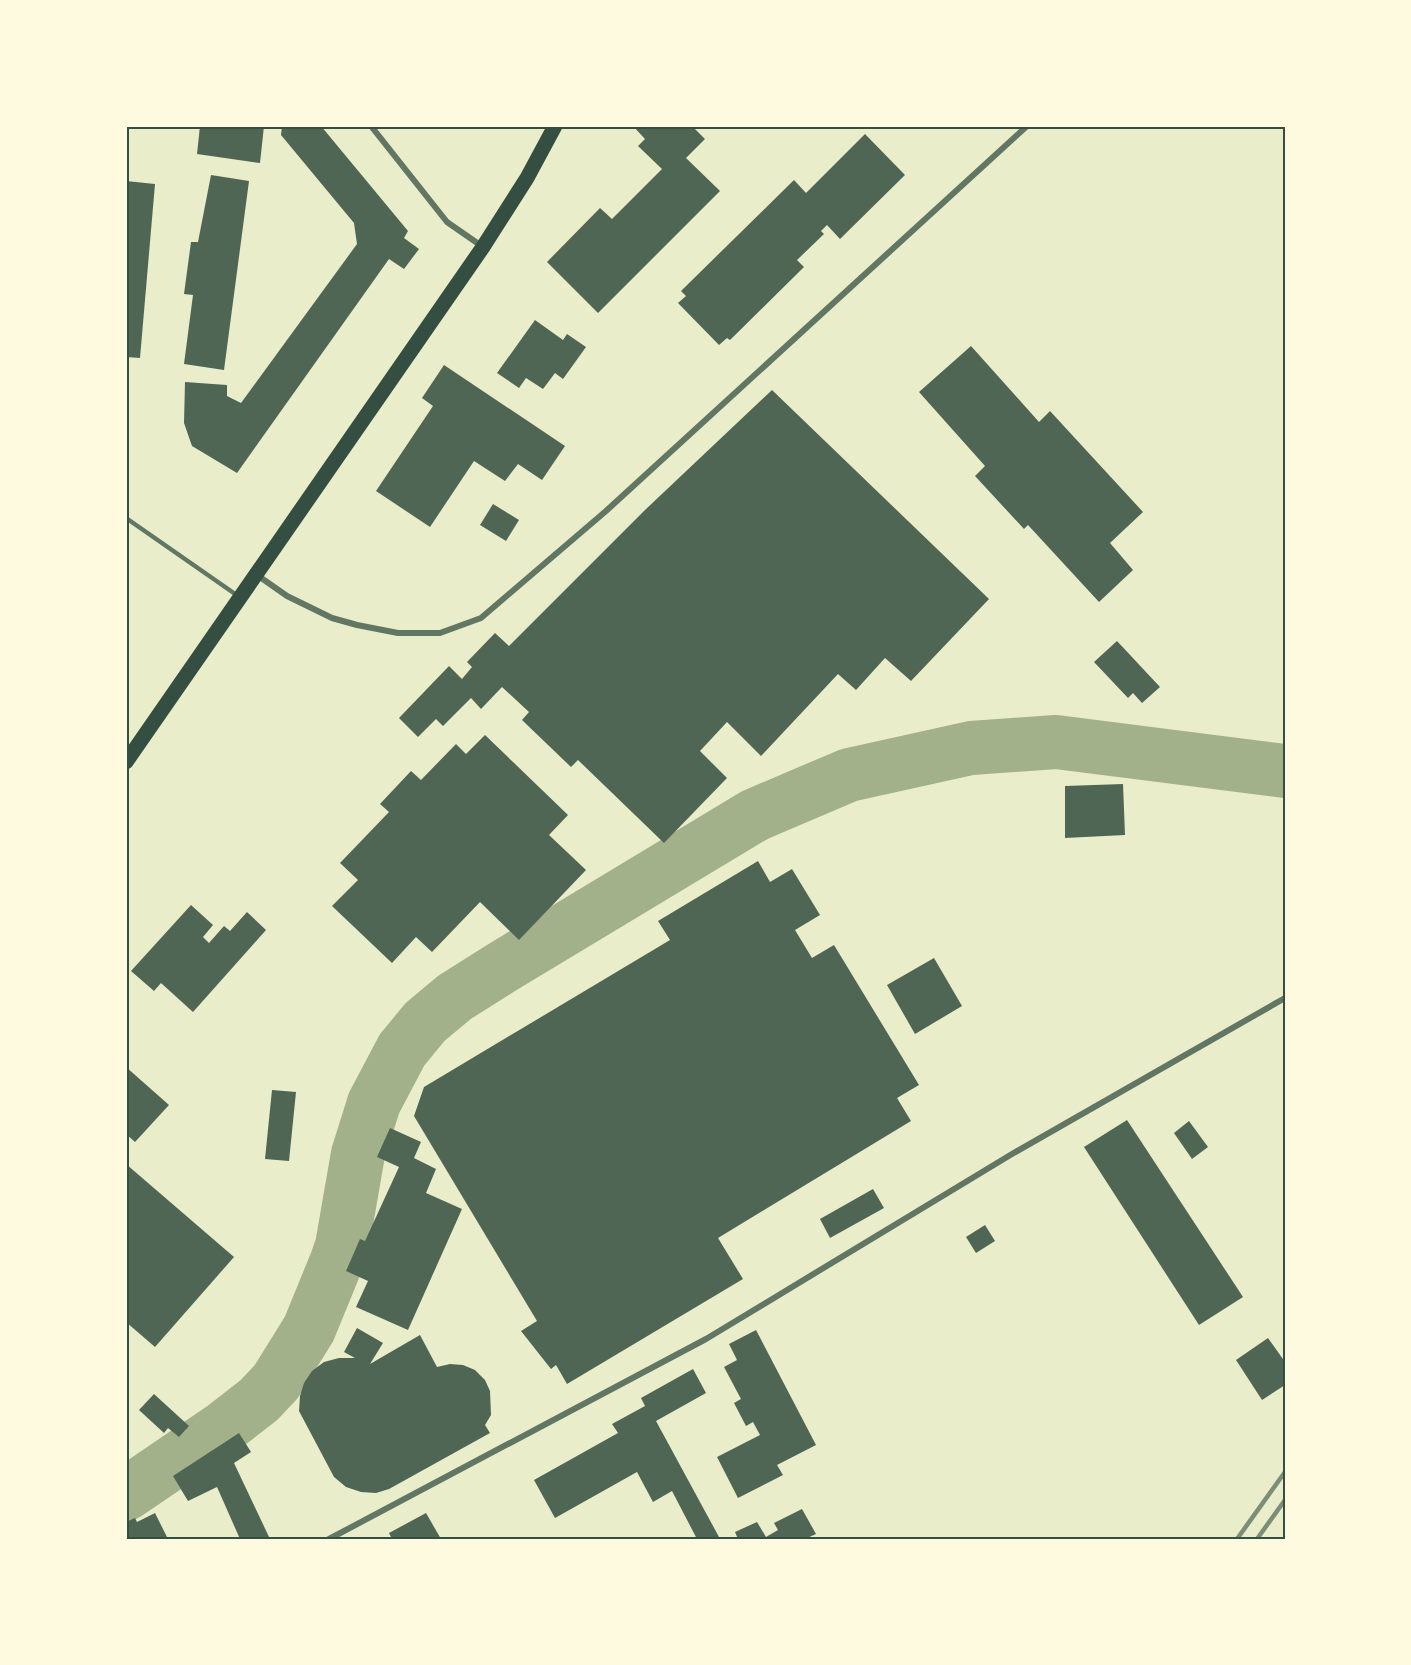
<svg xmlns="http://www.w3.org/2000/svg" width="1411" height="1665" font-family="'Asap Condensed',sans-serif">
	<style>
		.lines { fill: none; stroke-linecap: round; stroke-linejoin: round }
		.river { stroke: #a3b18a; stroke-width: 54 }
		.building { fill: #4f6655 }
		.service { stroke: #617663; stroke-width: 4.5 }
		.minor { stroke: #617663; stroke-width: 6 }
		.primary { stroke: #344e41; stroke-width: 15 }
		.rail { stroke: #7c8e77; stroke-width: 4.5 }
		.neatline { fill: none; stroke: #344e41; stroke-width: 2 }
	</style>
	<rect width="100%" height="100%" fill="#e9edc9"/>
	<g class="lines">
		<!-- river -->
		<path class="river" d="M126,1494l97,-66 36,-28 17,-18 33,-53 27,-66 6,-17 16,-92 16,-51 28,-53 23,-28 30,-25 46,-29 254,-153 94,-40 122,-27 85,-6 229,29"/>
	</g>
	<!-- building -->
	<g class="building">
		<path d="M200,126h64l-4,37 -63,-9z"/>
		<path d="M282,126h39l87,105 -4,7 15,11 -15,20 -15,-10 -152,214 -45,-27 -8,-23 1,-41 42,3v11l14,7 116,-159 -3,-21 -73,-88z"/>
		<path d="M633,126h59l13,13 -19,19 34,33 -122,122 -51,-51 53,-54 12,11 50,-50 -24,-23 7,-7z"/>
		<path d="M865,134l40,41 -65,64 -13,-14 -6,6 3,3 -27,26 7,7 -74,73 -3,-2 -8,7 -41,-42 8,-7 -5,-5 113,-111 12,13z"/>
		<path d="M211,175l38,6 -25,189 -40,-6 9,-69 -9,-1 7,-52h7z"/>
		<path d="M126,181l29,3 -15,174 -14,-1z"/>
		<path d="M535,320l28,20 4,-6 19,13 -23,32 -8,-6 -12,16 -17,-11 -7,10 -22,-15z"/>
		<path d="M971,346l68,76 11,-11 93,101 -33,31 23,27 -34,32 -71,-77 -4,4 -49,-53 10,-10 -66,-74z"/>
		<path d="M444,365l121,81 -23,34 -24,-16 -13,17 -31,-20 -44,66 -54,-36 57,-85 -11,-8z"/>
		<path d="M772,390l217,209 -78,82 -26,-23 -29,32 -18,-16 -77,82 -34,-34 -27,29 27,27 -63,65 -86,-83 -7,7 -49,-47 7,-8 -27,-25 -21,22 -10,-11 -28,28 -7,-7 -18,18 -19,-19 50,-52 13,13 10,-12 -5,-5 28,-29 14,13 136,-136z"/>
		<path d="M493,504l26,16 -13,21 -26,-16z"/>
		<path d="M1117,641l43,46 -18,16 -9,-10 -5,5 -34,-36z"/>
		<path d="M485,735l83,80 -19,20 37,35 -67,70 -39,-38 -48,50 -16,-15 -24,26 -60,-57 26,-26 -18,-17 49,-51 -9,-8 31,-33 10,9 35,-36 10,10z"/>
		<path d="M1123,784l2,51 -60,3v-52z"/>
		<path d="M758,861l12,21 22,-13 28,46 -25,15 17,28 22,-13 85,140 -22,13 14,23 -193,117 25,41 -176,105 -11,-19 -5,4 -30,-38 16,-10 -123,-205 10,-29 246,-147 -12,-19z"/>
		<path d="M191,905l22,20 -10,12 6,6 15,-17 6,5 17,-19 19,18 -73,82 -32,-29 -7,8 -23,-20z"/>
		<path d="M934,958l28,48 -47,28 -28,-49z"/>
		<path d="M126,1067l43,38 -34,37 -9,-8z"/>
		<path d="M272,1090l24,2 -7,69 -24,-2z"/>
		<path d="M1127,1120l116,177 -44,28 -115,-178z"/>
		<path d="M1189,1121l19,26 -16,12 -18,-26z"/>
		<path d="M390,1128l31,14 -7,16 22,11 -10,24 36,16 -54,121 -52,-23 12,-26 -22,-10 14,-32 5,2 34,-74 -22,-10z"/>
		<path d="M126,1164l108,93 -79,90 -29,-25z"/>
		<path d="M873,1189l11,19 -54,30 -10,-19z"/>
		<path d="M985,1225l10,16 -19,12 -10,-16z"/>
		<path d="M357,1328l26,15 -13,21 50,-29 17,32 13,-3 13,1 12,5 10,10 5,11 1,24 -6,10 5,8 -101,56 -13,4 -15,-1 -15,-5 -12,-10 -35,-66 1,-15 4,-13 8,-12 12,-9 15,-4h16l-11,-6z"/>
		<path d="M756,1330l60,115 -39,20 6,10 -45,23 -21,-41 43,-22 -7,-13 -7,4 -12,-23 7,-4 -17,-32 13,-7 -8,-16z"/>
		<path d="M1268,1338l17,24v23l-23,15 -26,-40z"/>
		<path d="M693,1369l13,24 -50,28 63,116 -22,2 -25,-48 -19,11 -16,-30 -82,46 -21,-38 84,-47 -6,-9 33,-18 -4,-8z"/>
		<path d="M154,1394l35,32 -10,11 -11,-9 -4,5 -25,-23z"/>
		<path d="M239,1433l12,19 -17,11 36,76h-30l-23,-52 -29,14 -15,-25z"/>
		<path d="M802,1509l14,25 -11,5h-67l-3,-7 22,-10 9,15 12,-7 -4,-7z"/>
		<path d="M155,1513l12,24 -41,2v-17l9,-4 2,4z"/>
		<path d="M426,1513l15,26h-49l-3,-6z"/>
	</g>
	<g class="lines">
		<!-- service -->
		<path class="service" d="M126,518l112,78"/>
		<!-- minor -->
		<g class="minor">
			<path d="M371,126l76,96 36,25"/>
			<path d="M257,575l30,21 45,22 25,7 41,8h42l41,-15 125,-107 421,-385"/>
			<path d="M329,1539l377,-200 306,-185 273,-156"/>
		</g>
		<!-- primary -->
		<path class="primary" d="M126,762l357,-515 44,-69 28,-52"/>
		<!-- rail -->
		<g class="rail">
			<path d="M1237,1539l48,-67"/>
			<path d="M1257,1539l28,-39"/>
		</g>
	</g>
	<!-- border -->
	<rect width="1411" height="1665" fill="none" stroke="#fefae0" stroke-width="255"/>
	<rect x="128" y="128" width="1156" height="1410" class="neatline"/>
</svg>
